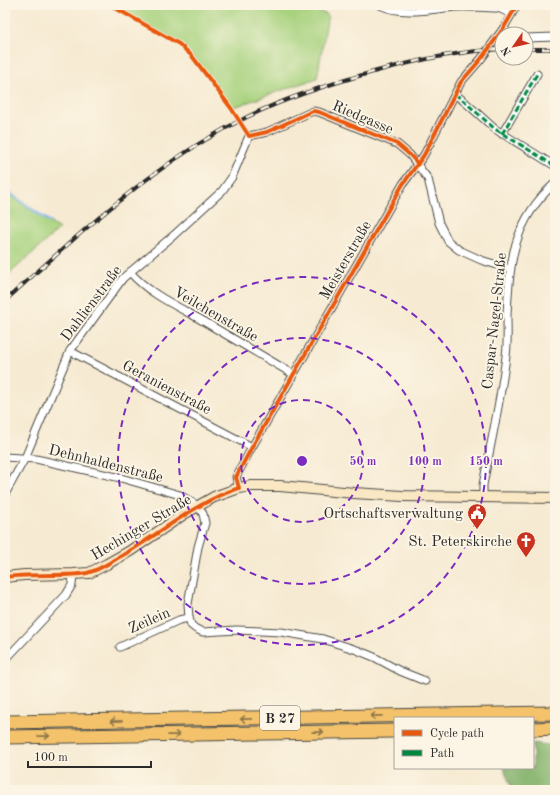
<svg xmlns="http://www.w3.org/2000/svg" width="560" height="795" font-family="'Old Standard TT',serif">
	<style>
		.green { fill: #a7d27e; stroke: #697e54 }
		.forest { fill: #85b46d; stroke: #58704c }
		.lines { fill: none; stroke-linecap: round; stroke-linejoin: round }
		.stream { stroke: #7cb3eb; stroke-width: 2.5 }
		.street-casing { stroke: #494844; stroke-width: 9 }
		.secondary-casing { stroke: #494844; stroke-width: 12 }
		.highway-casing { stroke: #494844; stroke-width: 15 }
		.street { stroke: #fff; stroke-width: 7 }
		.secondary { stroke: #fae7c3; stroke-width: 10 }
		.highway { stroke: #f3c26a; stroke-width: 13 }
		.rail-casing { stroke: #2b2b2b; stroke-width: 4 }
		.rail { stroke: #fcf5e5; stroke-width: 2.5; stroke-dasharray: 8; stroke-linecap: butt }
		.quiet { stroke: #00873e; stroke-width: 3; stroke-dasharray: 6 3; stroke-linecap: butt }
		.cycleway-casing { stroke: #fcf5e5; stroke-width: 6 }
		.cycleway { stroke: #e8590c; stroke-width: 4 }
		.oneway { stroke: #8f764a }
		.ring { fill: none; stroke: #7b2cbf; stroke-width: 2; stroke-dasharray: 7 5 }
		.labels { text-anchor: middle; stroke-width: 4; stroke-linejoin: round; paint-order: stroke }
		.shield { fill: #fcf5e5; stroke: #6a6863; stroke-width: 1 }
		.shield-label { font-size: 14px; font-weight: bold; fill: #2b2b2b }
		.street-label { font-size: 15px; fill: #2b2b2b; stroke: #fcf5e5 }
		.poi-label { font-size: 15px; fill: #2b2b2b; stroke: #fcf5e5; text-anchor: end }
		.centre { fill: #7b2cbf; stroke: #fcf5e5; stroke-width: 2 }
		.ring-label { font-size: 12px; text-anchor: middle; font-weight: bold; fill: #7b2cbf; stroke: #fcf5e5; stroke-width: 4; stroke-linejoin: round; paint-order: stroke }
	</style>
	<rect width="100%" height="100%" fill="#fcf5e5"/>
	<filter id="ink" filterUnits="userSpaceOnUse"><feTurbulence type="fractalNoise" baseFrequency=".025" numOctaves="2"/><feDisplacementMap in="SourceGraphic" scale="8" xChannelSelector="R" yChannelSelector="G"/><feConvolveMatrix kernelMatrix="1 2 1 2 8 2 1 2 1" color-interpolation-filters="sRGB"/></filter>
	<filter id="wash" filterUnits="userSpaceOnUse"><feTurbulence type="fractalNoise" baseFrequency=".012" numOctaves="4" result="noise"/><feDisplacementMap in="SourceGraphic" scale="16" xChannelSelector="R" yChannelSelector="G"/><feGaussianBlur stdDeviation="0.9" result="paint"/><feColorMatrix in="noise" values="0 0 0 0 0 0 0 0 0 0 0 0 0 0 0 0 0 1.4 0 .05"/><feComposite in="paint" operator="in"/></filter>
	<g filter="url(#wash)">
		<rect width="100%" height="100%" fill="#f6ead2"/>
		<!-- green -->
		<g class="green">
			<path d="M110,5h193l25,10 -11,63 -86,30 -39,-52 -13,-12z"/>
			<path d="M5,190l54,39 -54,49z"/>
		</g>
		<!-- forest -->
		<path class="forest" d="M533,743l22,3v44h-43l-8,-22h29z"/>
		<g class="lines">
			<!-- stream -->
			<path class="stream" d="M5,190l45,32"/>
		</g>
	</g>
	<g filter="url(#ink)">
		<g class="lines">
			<!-- street casing -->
			<g class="street-casing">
				<g id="street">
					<path d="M380,5c23,11 51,4 76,2 13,-1 27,1 40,1l5,1 10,5"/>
					<path d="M503,29l8,5"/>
					<path d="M526,38l29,-1"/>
					<path d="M455,94l10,8 30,27 60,37"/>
					<path d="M502,134l35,-60"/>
					<path d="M130,272c17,20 44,33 68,46 32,19 63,37 95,56"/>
					<path d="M70,351l182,96"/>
					<path d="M5,457l31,2 85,19 59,17 18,11 5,8 2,9 -7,24 -10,57 1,14 2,7 5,4 7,3 34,-2 44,2 42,7 34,11 17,7 26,14 25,10"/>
					<path d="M239,488l-3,-11 16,-30 125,-218 26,-45 21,-29 37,-73 20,-23 22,-30 14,-24"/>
					<path d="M5,494l20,-36 45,-107 53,-73 51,-43 48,-44 10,-14 17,-41 18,-4 46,-21 6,1 78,32 13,11 18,24 11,44 9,18 11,9 22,10 29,9"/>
					<path d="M483,496v-11c8,-43 18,-86 23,-129 2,-13 1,-27 1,-40 2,-54 6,-95 48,-133"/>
					<path d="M120,647l59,-27 10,-2"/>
					<path d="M5,660l61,-65 6,-10 1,-11"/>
				</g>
			</g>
			<!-- secondary casing -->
			<g class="secondary-casing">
				<path id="secondary" d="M5,577l19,-2 49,-1 16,-1 18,-9 23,-13 54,-37 30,-17 25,-9 13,-2h28l74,7 48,3 153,2"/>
			</g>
			<!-- highway casing -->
			<g class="highway-casing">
				<g id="highway">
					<path d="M5,722l550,-9"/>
					<path d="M533,729l22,-1"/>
					<path d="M5,737l390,-6"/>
				</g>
			</g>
			<!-- street -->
			<use href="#street" class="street"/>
			<!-- secondary -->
			<use href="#secondary" class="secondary"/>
			<!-- highway -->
			<use href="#highway" class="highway"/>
			<!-- rail casing -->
			<g class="rail-casing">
				<g id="rail">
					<path d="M526,49h29"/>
					<path d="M5,301c17,-16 34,-31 51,-46 59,-53 120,-103 191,-138 41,-20 85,-34 130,-46 41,-11 83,-20 125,-22"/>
				</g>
			</g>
			<!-- rail -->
			<use href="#rail" class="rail"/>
			<!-- quiet -->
			<g class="quiet">
				<path d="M455,94l10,8 30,27 60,37"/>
				<path d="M502,134l35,-60"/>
			</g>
			<!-- cycleway casing -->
			<g class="cycleway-casing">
				<g id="cycleway">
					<path d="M110,5l69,39 13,12 39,52 18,28 18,-4 46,-21 6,1 78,32 13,11 8,9"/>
					<path d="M5,577c16,-2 32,-2 49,-2 11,0 23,0 33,-2 13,-3 25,-12 36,-18 40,-23 71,-52 116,-67l-3,-11 16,-30 125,-218 26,-45 21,-29 37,-73 20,-23 22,-30 14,-24"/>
				</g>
			</g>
			<!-- cycleway -->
			<use href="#cycleway" class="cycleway"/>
		</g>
		<!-- one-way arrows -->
		<defs><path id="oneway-shaft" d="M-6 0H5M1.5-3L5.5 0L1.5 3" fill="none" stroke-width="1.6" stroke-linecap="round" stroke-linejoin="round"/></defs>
		<g class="oneway">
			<use href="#oneway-shaft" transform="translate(376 716) rotate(179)"/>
			<use href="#oneway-shaft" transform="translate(246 719) rotate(179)"/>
			<use href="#oneway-shaft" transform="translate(116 721) rotate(179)"/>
			<use href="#oneway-shaft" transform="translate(318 732) rotate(-1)"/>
			<use href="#oneway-shaft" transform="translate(174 735) rotate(-1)"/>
			<use href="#oneway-shaft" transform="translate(44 736) rotate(-1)"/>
		</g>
	</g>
	<!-- distance rings -->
	<g class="ring">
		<circle cx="302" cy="461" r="61"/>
		<circle cx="302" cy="461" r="123"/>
		<circle cx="302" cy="461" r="184"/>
	</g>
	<!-- icons -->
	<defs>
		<g id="civic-pin" transform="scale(1)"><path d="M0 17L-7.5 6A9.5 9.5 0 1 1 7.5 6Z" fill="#c8321e" stroke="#fcf5e5"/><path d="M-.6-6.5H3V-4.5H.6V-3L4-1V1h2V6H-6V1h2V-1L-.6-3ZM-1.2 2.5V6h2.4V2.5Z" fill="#fff"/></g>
		<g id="church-pin" transform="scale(1)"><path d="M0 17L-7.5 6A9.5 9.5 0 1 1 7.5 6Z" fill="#c8321e" stroke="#fcf5e5"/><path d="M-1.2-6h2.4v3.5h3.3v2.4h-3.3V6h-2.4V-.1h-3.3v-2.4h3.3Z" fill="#fff"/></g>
	</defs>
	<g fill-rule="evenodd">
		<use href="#civic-pin" x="477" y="513"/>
		<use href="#church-pin" x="526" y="541"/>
	</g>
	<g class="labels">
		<!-- shield labels -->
		<rect class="shield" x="260" y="706" width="40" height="24" rx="3"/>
		<g class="shield-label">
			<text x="280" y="723">B 27</text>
		</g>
		<!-- street labels -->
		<g class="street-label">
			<text transform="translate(363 117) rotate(23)" y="5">Riedgasse</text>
			<text transform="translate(345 260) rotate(-60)" y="5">Meisterstraße</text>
			<text transform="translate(91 303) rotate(-53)" y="5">Dahlienstraße</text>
			<text transform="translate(216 314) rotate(30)" y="5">Veilchenstraße</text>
			<text transform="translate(494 321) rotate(-84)" y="5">Caspar-Nagel-Straße</text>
			<text transform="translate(167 387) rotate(28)" y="5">Geranienstraße</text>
			<text transform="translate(106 463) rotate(14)" y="5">Dehnhaldenstraße</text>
			<text transform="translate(141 527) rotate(-31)" y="5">Hechinger Straße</text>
			<text transform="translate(149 620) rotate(-24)" y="5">Zeilein</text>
		</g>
		<!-- poi labels -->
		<g class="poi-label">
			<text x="463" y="518">Ortschaftsverwaltung</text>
			<text x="512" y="546">St. Peterskirche</text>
		</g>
	</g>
	<circle cx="302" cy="461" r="6" class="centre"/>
	<g class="ring-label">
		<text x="363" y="465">50 m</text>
		<text x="425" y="465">100 m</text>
		<text x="486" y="465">150 m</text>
	</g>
	<!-- margin -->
	<rect width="560" height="795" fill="none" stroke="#fcf5e5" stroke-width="20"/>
	<!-- legend -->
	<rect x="394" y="717" width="140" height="52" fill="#fcf5e5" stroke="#a8a49b"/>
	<rect x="402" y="730" width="20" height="6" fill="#e8590c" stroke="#a8a49b"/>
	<text x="430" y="737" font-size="12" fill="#2b2b2b">Cycle path</text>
	<rect x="402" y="750" width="20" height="6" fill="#00873e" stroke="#a8a49b"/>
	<text x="430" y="757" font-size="12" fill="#2b2b2b">Path</text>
	<!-- north arrow -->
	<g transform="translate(514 46) rotate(236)"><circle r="19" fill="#fcf5e5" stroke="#a8a49b"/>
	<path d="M0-3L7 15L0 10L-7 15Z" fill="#c8321e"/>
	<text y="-6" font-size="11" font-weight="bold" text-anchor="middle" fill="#2b2b2b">N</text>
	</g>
	<!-- scale -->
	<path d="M28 761v6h123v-6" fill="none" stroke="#2b2b2b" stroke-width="2"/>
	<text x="34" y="761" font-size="12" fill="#2b2b2b" stroke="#fcf5e5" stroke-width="3" paint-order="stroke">100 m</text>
</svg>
